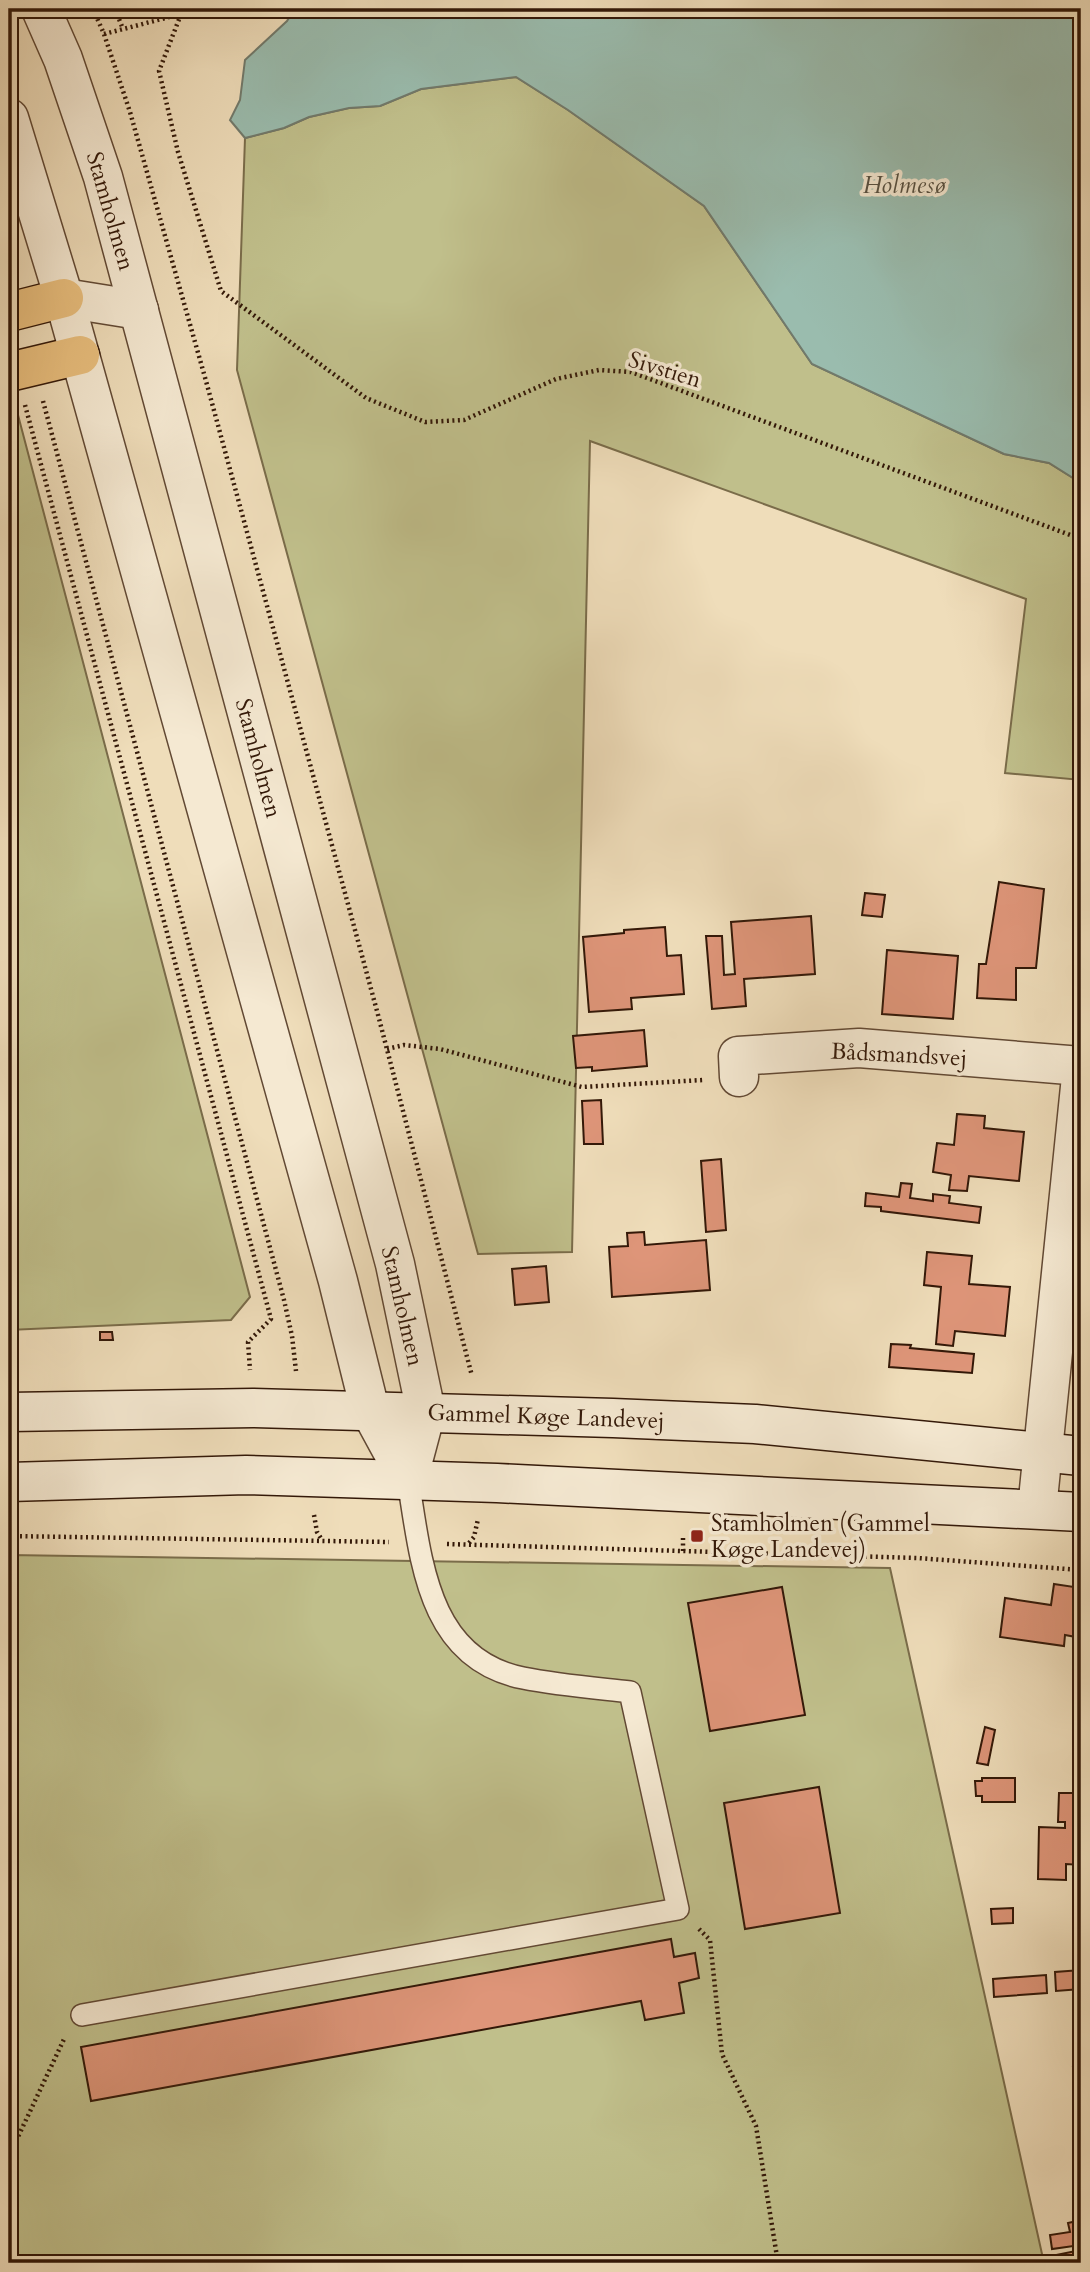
<svg xmlns="http://www.w3.org/2000/svg" width="1090" height="2272" font-family="Cardo,serif">
	<style>
		.green { fill: #c0bf8b; stroke: #7a6c4a; stroke-width: 2 }
		.water { fill: #9abcae; stroke: #717a6c; stroke-width: 2 }
		.building { fill: #de9579; stroke: #331808; stroke-width: 2 }
		.lines { fill: none; stroke-linecap: round; stroke-linejoin: round }
		.service-casing { stroke: #624934; stroke-width: 24 }
		.minor-casing { stroke: #624934; stroke-width: 41 }
		.tertiary-casing { stroke: #624934; stroke-width: 41 }
		.secondary-casing { stroke: #331808; stroke-width: 41 }
		.motorway-casing { stroke: #331808; stroke-width: 41 }
		.path { stroke: #331808; stroke-width: 4.5; stroke-dasharray: 2 3.5; stroke-linecap: butt }
		.service { stroke: #f5e9d2; stroke-width: 21 }
		.minor { stroke: #f5e9d2; stroke-width: 38 }
		.tertiary { stroke: #f5e9d2; stroke-width: 38 }
		.secondary { stroke: #f5e9d2; stroke-width: 38 }
		.motorway { stroke: #e8be7d; stroke-width: 38 }
		.poi-dot { fill: #8f2418; stroke: #f5e9d2; stroke-width: 2.5 }
		.labels { text-anchor: middle; stroke-width: 7; stroke-linejoin: round; paint-order: stroke }
		.street-label { font-size: 23px; fill: #331808; stroke: #f5e9d2 }
		.poi-label { font-size: 23px; fill: #331808; stroke: #f5e9d2; text-anchor: start }
		.water-label { font-size: 24px; font-style: italic; fill: #575142; stroke: #f5e9d2 }
	</style>
	<rect width="100%" height="100%" fill="#efddba"/>
	<filter id="stains"><feTurbulence type="fractalNoise" baseFrequency=".00286" numOctaves="4"/><feColorMatrix values="0 0 0 0 .2 0 0 0 0 .09 0 0 0 0 .02 0 0 0 .5 -.17"/></filter>
	<radialGradient id="worn" r=".72"><stop offset=".6" stop-color="#630" stop-opacity="0"/><stop offset="1" stop-color="#630" stop-opacity=".3"/></radialGradient>
	<!-- green -->
	<g class="green">
		<path d="M516,77l52,33 136,96 108,158 192,90 45,9 32,20v297l-76,-7 21,-174 -436,-158 -18,811 -94,2 -241,-884 8,-232 39,-10 25,-11 40,-9 31,-2 41,-17z"/>
		<path d="M13,396l237,901 -19,23 -222,10v-932z"/>
		<path d="M9,1555l881,13 154,695h-1035z"/>
	</g>
	<!-- water -->
	<path class="water" d="M294,9h787v474l-32,-20 -45,-9 -192,-90 -108,-158 -136,-96 -52,-33 -95,12 -41,17 -31,2 -40,9 -25,11 -39,10 -15,-18 10,-20 5,-40 42,-39z"/>
	<!-- building -->
	<g class="building">
		<path d="M999,882l45,7 -8,79h-20v32l-39,-2 2,-34h7z"/>
		<path d="M865,893l20,2 -3,22 -20,-2z"/>
		<path d="M811,916l4,58 -71,5 2,27 -34,3 -6,-73h16l2,39 11,-1 -4,-52z"/>
		<path d="M665,927l2,29 14,-1 3,39 -53,4 1,11 -43,3 -6,-75 41,-4v-3z"/>
		<path d="M887,950l71,6 -5,63 -71,-5z"/>
		<path d="M644,1030l3,36 -55,5v-4l-16,1 -3,-32z"/>
		<path d="M601,1100l2,44h-19l-2,-43z"/>
		<path d="M957,1114l28,2 -1,12 40,4 -5,49 -50,-5 -2,15 -18,-1 2,-15 -18,-3 4,-29 17,2z"/>
		<path d="M721,1159l5,71 -20,2 -5,-71z"/>
		<path d="M901,1183l11,1 -2,14 23,3v-7l17,2 -1,7 32,4 -2,16 -98,-12v-4l-16,-1 1,-13 33,4z"/>
		<path d="M644,1232l1,13 61,-5 4,50 -98,7 -3,-50 19,-1 -1,-13z"/>
		<path d="M927,1252l45,4 -3,28 41,3 -5,49 -50,-5 -2,15 -17,-2 5,-57 -17,-2z"/>
		<path d="M546,1266l3,36 -34,3 -3,-36z"/>
		<path d="M100,1332h12l1,8h-13z"/>
		<path d="M891,1344l20,1 -1,3 64,6 -2,19 -83,-6z"/>
		<path d="M1054,1584l27,4v50l-16,-3 -1,11 -64,-9 5,-39 46,7z"/>
		<path d="M782,1587l23,128 -95,16 -22,-128z"/>
		<path d="M985,1727l10,3 -7,35 -11,-2z"/>
		<path d="M982,1778h33v24h-33v-6h-6l-1,-15h7z"/>
		<path d="M819,1787l21,126 -95,16 -21,-126z"/>
		<path d="M1059,1793h22v72l-15,-1v16l-28,-1 1,-52 26,1v-6h-7z"/>
		<path d="M1013,1908v15l-21,1 -1,-15z"/>
		<path d="M671,1939l3,18 21,-4 4,25 -20,5 5,30 -39,7 -4,-19 -550,100 -10,-54z"/>
		<path d="M1081,1970v19l-25,2 -1,-19z"/>
		<path d="M1046,1975l1,18 -53,4 -1,-18z"/>
		<path d="M1081,2065v25l-4,1 -4,-24z"/>
		<path d="M1081,2220v25l-29,4 -2,-14 20,-3 -2,-9z"/>
		<path d="M1081,2250v13h-24l-1,-8z"/>
	</g>
	<g class="lines">
		<!-- service casing -->
		<g class="service-casing">
			<path id="service" d="M82,2015l596,-106 -48,-217c-35,-4 -72,-7 -107,-14 -96,-19 -102,-119 -115,-198"/>
		</g>
		<!-- minor casing -->
		<g class="minor-casing">
			<g id="minor">
				<path d="M739,1077l-1,-21 121,-8 222,18"/>
				<path d="M1037,1509l44,-432"/>
			</g>
		</g>
		<!-- tertiary casing -->
		<g class="tertiary-casing">
			<g id="tertiary">
				<path d="M41,9l22,50 40,118 292,1087 31,148 -18,68"/>
				<path d="M9,118l55,180 274,983 32,129 38,70"/>
				<path d="M64,298l75,12"/>
			</g>
		</g>
		<!-- secondary casing -->
		<g class="secondary-casing">
			<g id="secondary">
				<path d="M9,1412l244,-4 360,10 142,6 326,32"/>
				<path d="M9,1482l237,-7 251,8 584,29"/>
			</g>
		</g>
		<!-- motorway casing -->
		<g class="motorway-casing">
			<g id="motorway">
				<path d="M9,312l55,-14"/>
				<path d="M9,372l71,-17"/>
			</g>
		</g>
		<!-- path -->
		<g class="path">
			<path d="M93,9l11,25 26,78 76,269 171,630 95,365"/>
			<path d="M115,9l8,20"/>
			<path d="M183,9l-24,62 19,81 43,139 145,107 59,24 39,-2 92,-41 43,-9 32,2 450,167"/>
			<path d="M104,34l77,-20 7,-5"/>
			<path d="M43,401l241,899 8,36 4,35"/>
			<path d="M25,405l246,914 -23,23 2,28"/>
			<path d="M387,1049l17,-4 36,4 142,38 121,-7"/>
			<path d="M314,1515l3,17 5,8"/>
			<path d="M9,1536l380,6"/>
			<path d="M469,1543l5,-6 4,-18"/>
			<path d="M447,1544l470,14 164,12"/>
			<path d="M683,1551v-16"/>
			<path d="M699,1929l11,11 12,114 34,72 22,137"/>
			<path d="M9,2156l56,-119"/>
		</g>
		<!-- service -->
		<use href="#service" class="service"/>
		<!-- minor -->
		<use href="#minor" class="minor"/>
		<!-- tertiary -->
		<use href="#tertiary" class="tertiary"/>
		<!-- secondary -->
		<use href="#secondary" class="secondary"/>
		<!-- motorway -->
		<use href="#motorway" class="motorway"/>
	</g>
	<!-- markers -->
	<rect class="poi-dot" x="690" y="1529" width="14" height="14" rx="3.5"/>
	<g class="labels">
		<!-- street labels -->
		<g class="street-label">
			<text transform="translate(111 211) rotate(74)" y="8">Stamholmen</text>
			<text transform="translate(665 369) rotate(17)" y="8">Sivstien</text>
			<text transform="translate(259 758) rotate(75)" y="8">Stamholmen</text>
			<text transform="translate(899 1054) rotate(3)" y="8">Bådsmandsvej</text>
			<text transform="translate(403 1306) rotate(77)" y="8">Stamholmen</text>
			<text transform="translate(546 1416) rotate(2)" y="8">Gammel Køge Landevej</text>
		</g>
		<!-- poi labels -->
		<g class="poi-label">
			<text x="711" y="1531">Stamholmen (Gammel<tspan x="711" dy="26">Køge Landevej)</tspan></text>
		</g>
		<!-- water labels -->
		<g class="water-label">
			<text x="904" y="193">Holmesø</text>
		</g>
	</g>
	<!-- margin -->
	<rect width="1090" height="2272" fill="none" stroke="#efddba" stroke-width="35"/>
	<rect x="10" y="10" width="1069" height="2251" fill="none" stroke="#331808" stroke-width="3.5"/>
	<rect x="18" y="18" width="1055" height="2237" fill="none" stroke="#331808" stroke-width="2"/>
	<rect width="100%" height="100%" filter="url(#stains)"/>
	<rect width="100%" height="100%" fill="url(#worn)"/>
</svg>
